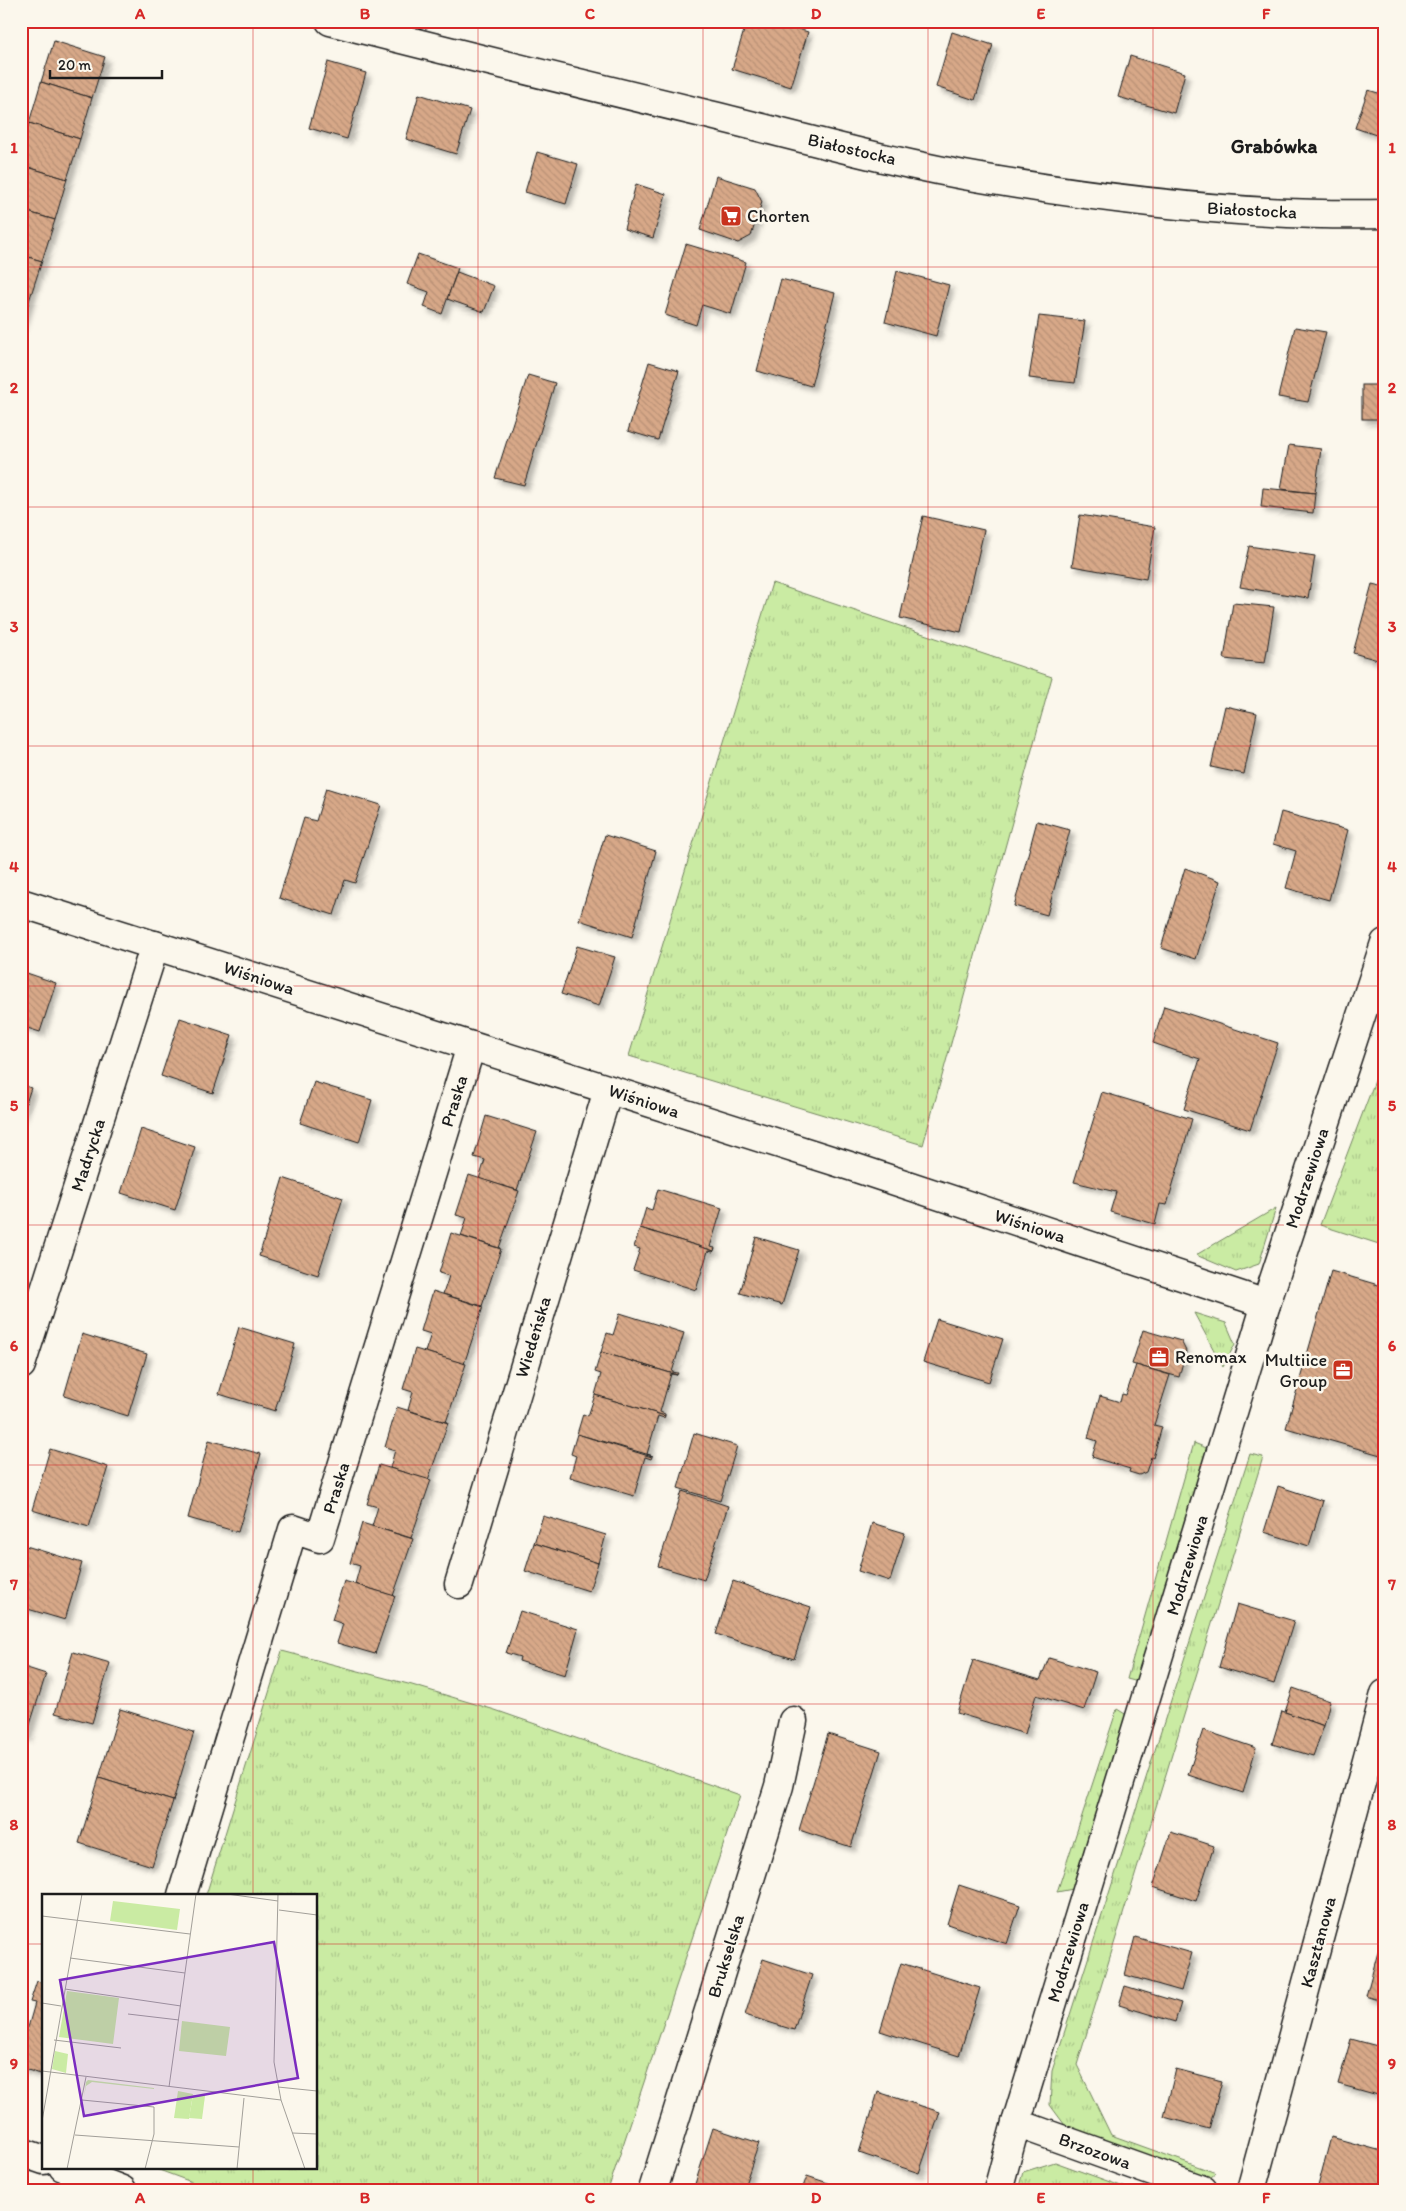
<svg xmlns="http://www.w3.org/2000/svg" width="1406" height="2211" font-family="Itim,sans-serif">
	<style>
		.grass { fill: url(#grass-tufts); stroke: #738460 }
		.building { fill: url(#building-back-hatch); stroke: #1c1c1c; filter: url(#shadow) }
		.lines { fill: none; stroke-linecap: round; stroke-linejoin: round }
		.minor-casing { stroke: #1c1c1c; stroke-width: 31 }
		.tertiary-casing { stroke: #1c1c1c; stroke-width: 31 }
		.minor { stroke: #fbf7ec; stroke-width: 28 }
		.tertiary { stroke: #fbf7ec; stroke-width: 28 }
		.grid { fill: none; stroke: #d62828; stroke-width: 1; stroke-opacity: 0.55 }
		.labels { text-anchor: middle; stroke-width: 5; stroke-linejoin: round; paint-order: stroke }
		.street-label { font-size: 18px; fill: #1c1c1c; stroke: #fbf7ec }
		.poi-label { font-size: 18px; fill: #1c1c1c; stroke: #fbf7ec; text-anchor: start }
		.quarter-label { font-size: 20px; font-weight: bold; fill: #1c1c1c; stroke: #fbf7ec }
		.inset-road { fill: none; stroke: #a29f99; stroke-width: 1 }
		.view { fill: #7b2cbf; fill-opacity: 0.15; stroke: #7b2cbf; stroke-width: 2.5 }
		.inset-edge { fill: none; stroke: #1c1c1c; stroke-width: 2.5 }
		.neatline { fill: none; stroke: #d62828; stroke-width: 2 }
		.grid-label { font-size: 16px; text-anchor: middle; font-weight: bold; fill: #d62828 }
	</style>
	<defs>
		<pattern id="grass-tufts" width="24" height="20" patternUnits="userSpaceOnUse" patternTransform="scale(1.25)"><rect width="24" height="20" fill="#caeba3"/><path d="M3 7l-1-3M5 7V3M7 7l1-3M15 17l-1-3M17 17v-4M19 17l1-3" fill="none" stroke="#adc98c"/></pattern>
		<pattern id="building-back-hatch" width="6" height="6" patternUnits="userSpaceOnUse" patternTransform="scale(1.25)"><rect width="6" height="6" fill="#d7a888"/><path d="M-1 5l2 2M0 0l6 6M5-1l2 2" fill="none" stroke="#b89075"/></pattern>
		<filter id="shadow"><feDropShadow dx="4.5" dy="4.5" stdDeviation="2.5" flood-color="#0004"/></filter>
	</defs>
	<rect width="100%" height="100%" fill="#fbf7ec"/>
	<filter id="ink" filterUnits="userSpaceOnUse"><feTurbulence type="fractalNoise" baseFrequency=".02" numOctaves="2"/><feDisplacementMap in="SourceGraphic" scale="10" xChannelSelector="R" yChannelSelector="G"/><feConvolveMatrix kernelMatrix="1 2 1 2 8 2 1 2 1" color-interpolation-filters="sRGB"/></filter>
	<g filter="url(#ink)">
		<!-- grass -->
		<g class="grass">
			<path d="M772,583l280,94 -129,468 -294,-89z"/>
			<path d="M1376,1078l9,3v165l-65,-21z"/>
			<path d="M1276,1208l-17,56 -23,8 -40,-17z"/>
			<path d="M1194,1313l32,10 9,21 -12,23z"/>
			<path d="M1194,1443l20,8 -72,232 -15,-4z"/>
			<path d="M1250,1454l13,3 -186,608 34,70 105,38 -10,8 -136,-49 -20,-27 2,-34z"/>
			<path d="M282,1651l130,34 83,25 245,85 -132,395h-395l-62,-23h165v-272h-110z"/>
			<path d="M1117,1709l13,8 -57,172 -16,3z"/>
			<path d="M1055,2162l77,28h-114l5,-18z"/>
		</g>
		<!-- building -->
		<g class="building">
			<path d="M747,21h25l36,11 -17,55 -59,-18z"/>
			<path d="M952,32l41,13 -18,55 -39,-13z"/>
			<path d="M54,41l51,16 -13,41 -51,-16z"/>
			<path d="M1130,56l55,17 -11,40 -56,-16z"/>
			<path d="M328,62l38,11 -19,66 -38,-11z"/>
			<path d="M41,82l51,16 -12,41 -51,-16z"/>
			<path d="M1368,90l17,5v43l-30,-10z"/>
			<path d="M419,94l51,16 -14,44 -50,-15z"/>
			<path d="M29,123l51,16 -13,40 -46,-14v-19z"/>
			<path d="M537,152l41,12 -12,40 -41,-12z"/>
			<path d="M21,165l46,14 -12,41 -34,-10z"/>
			<path d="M716,176l39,12 7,14 -11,34 -13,7 -38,-13z"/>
			<path d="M636,184l30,10 -13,44 -29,-9z"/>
			<path d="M21,210l34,10 -13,41 -21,-6z"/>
			<path d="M686,244l60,18 -15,52 -29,-9 -6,20 -31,-10z"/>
			<path d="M418,254l40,14 -16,46 -18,-7 5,-15 -22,-8z"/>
			<path d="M21,255l21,6 -13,40 -8,-2z"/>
			<path d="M897,271l52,14 -13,51 -51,-14z"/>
			<path d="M457,272l37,14 -10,26 -37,-13z"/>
			<path d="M781,279l54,14 -24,93 -54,-15z"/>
			<path d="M21,299l8,2 -8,26z"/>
			<path d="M1039,316l46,5 -10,62 -46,-5z"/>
			<path d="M1295,327l31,5 -18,70 -30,-5z"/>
			<path d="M649,362l30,9 -21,69 -30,-9z"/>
			<path d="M528,375l27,8 -31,102 -29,-7z"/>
			<rect x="1362" y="385" width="23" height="34"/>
			<path d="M1289,445l32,4 -6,44 -34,-4z"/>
			<path d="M1263,488l52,5 -2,20 -52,-6z"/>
			<path d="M1080,515l75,12 -9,52 -74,-13z"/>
			<path d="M923,516l61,14 -23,102 -61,-14z"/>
			<path d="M1249,546l66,10 -7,42 -68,-11z"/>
			<path d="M1372,584l13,3v75l-32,-9z"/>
			<path d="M1233,603l41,4 -9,56 -41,-4z"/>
			<path d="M1225,706l32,7 -13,61 -33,-7z"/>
			<path d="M326,788l55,17 -26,78 -10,-3 -11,35 -55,-17 25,-80 12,3z"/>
			<path d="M1281,812l67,18 -19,70 -43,-12 10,-37 -23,-7z"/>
			<path d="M1037,821l33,9 -23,85 -33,-9z"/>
			<path d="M605,835l51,16 -24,86 -53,-17z"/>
			<path d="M1185,868l35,13 -24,78 -35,-11z"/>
			<path d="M577,946l38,11 -16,49 -38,-12z"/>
			<path d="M21,971l35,12 -16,49 -19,-6z"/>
			<path d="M1164,1006l114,37 -28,87 -66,-21 16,-50 -47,-16z"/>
			<path d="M180,1018l52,17 -19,58 -52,-17z"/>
			<path d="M314,1082l58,18 -13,42 -59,-19z"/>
			<path d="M21,1084l10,4 -10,30z"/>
			<path d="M1102,1092l90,27 -25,86 -7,-1 -5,20 -45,-12 6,-20 -42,-10z"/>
			<path d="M486,1116l51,16 -20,58 -38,-11 6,-19 -11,-3z"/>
			<path d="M141,1129l54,18 -20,63 -54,-17z"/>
			<path d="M469,1175l50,16 -20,57 -38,-12 6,-18 -11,-3z"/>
			<path d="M283,1178l60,20 -25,77 -59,-19z"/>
			<path d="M658,1189l64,19 -12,39 5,1 -1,3 -74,-23 6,-20 6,2z"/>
			<path d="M640,1228l74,23 -1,1 -5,-1 -12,39 -63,-20 7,-21 -6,-2z"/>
			<path d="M451,1233l50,16 -19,57 -39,-12 6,-18 -10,-3z"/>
			<path d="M756,1237l43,13 -17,55 -42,-12z"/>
			<path d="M1331,1271l54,16 -1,169 -98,-28z"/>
			<path d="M433,1291l50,16 -19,57 -39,-12 6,-18 -10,-3z"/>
			<path d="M620,1313l64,20 -12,39 6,1 -1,2 -76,-23 6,-19 6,2z"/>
			<path d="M937,1319l66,20 -14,43 -66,-20z"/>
			<path d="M239,1327l56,17 -20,67 -56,-17z"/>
			<path d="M1143,1330l38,11 5,10 -7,26 -47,-13z"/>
			<path d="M82,1334l65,20 -19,62 -64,-20z"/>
			<path d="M415,1349l51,15 -20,58 -38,-12 5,-18 -10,-3z"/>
			<path d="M601,1352l76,23 -6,-1 -11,38 5,2v2l-70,-21 6,-21 -6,-2z"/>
			<path d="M1136,1365l34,10 -16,50 8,2 -9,31 -2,-1 -5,15 -7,3 -10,-3 1,-3 -38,-12 5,-16 -9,-3 12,-42 20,6 2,-8 4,1z"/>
			<path d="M595,1395l70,21 -1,2 -6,-2 -11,38 6,2 -76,-22 6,-20 5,2z"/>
			<path d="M397,1407l51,16 -20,57 -38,-12 5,-18 -10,-3z"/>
			<path d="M694,1433l43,13 -17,55 -42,-13z"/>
			<path d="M577,1434l75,23 -1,2 -6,-2 -11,39 -64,-19 6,-21 -5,-2z"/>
			<path d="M209,1440l52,14 -23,78 -50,-14z"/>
			<path d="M50,1449l58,18 -19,60 -57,-17z"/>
			<path d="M379,1465l52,15 -20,58 -39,-12 6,-19 -11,-3z"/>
			<path d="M1278,1486l45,15 -14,45 -45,-14z"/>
			<path d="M682,1491l46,15 -24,74 -46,-14z"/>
			<path d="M543,1516l63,19 -8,28 -64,-20z"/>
			<path d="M362,1523l51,16 -20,57 -38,-12 5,-18 -10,-3z"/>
			<path d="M872,1523l33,10 -15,48 -32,-10z"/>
			<path d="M534,1543l64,20 -9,28 -64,-20z"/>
			<path d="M26,1546l56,17 -17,57 -44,-13v-45z"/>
			<path d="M344,1581l51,15 -20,58 -38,-11 6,-19 -11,-4z"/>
			<path d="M733,1581l78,26 -17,52 -78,-25z"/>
			<path d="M1237,1604l57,17 -20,63 -55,-17z"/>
			<path d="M520,1611l58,18 -13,46 -46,-14 1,-4 -14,-4z"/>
			<path d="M73,1652l37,11 -18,60 -37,-10z"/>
			<path d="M1049,1658l47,14 -12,38 -48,-15 -11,39 -68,-21 16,-53 67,20z"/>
			<path d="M21,1666l25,8 -20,63 -5,-1z"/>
			<path d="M1293,1688l37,13 -6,25 -39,-14z"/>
			<path d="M120,1709l74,23 -21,69 -74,-23z"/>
			<path d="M1282,1711l42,15 -11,30 -41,-12z"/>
			<path d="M1203,1730l53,18 -13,45 -55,-18z"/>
			<path d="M828,1734l53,17 -30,96 -52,-17z"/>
			<path d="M99,1778l74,23 -21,65 -73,-23z"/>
			<path d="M1171,1832l43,14 -18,55 -43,-14z"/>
			<path d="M959,1885l61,20 -13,39 -60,-20z"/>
			<path d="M1135,1937l57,16 -11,38 -56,-16z"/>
			<path d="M1381,1941l4,1v60l-19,-6z"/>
			<path d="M763,1959l49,16 -18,55 -49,-15z"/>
			<path d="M901,1963l79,25 -21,68 -79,-25z"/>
			<path d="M37,1981l7,2v92l-23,-7v-37h6l8,-28 -5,-1z"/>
			<path d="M1125,1986l56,17 -6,19 -56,-17z"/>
			<path d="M1351,2039l34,9v49l-47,-13z"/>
			<path d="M1176,2069l46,12 -13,48 -45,-12z"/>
			<path d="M878,2092l62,20 -21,61 -60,-20z"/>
			<path d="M713,2128l46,15 -16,47h-41l-8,-3z"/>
			<path d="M1331,2137l54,15v38h-68z"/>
			<path d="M807,2176l42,14h-47z"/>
		</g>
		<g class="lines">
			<!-- minor casing -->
			<g class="minor-casing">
				<g id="minor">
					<path d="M21,903l835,265 410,136"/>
					<path d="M21,1365l134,-420"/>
					<path d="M459,1584l149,-494"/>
					<path d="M182,1895l111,-366 27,9 151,-492"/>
					<path d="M1016,2123l187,67"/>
					<path d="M21,2152l23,8"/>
					<path d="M63,2167l59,23"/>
					<path d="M653,2190l126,-404 14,-65"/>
					<path d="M998,2190l18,-67 250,-819 119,-361"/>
					<path d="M1251,2190l134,-496"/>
				</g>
			</g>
			<!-- tertiary casing -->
			<g class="tertiary-casing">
				<path id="tertiary" d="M330,21c124,32 248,62 372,92 95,23 189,50 285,66 130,22 265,38 398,35"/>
			</g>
			<!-- minor -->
			<use href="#minor" class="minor"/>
			<!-- tertiary -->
			<use href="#tertiary" class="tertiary"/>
		</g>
	</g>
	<!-- grid -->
	<path class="grid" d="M253,21v1874M478,21v2169M703,21v2169M928,21v2169M1153,21v2169M21,267h1364M21,507h1364M21,746h1364M21,986h1364M21,1225h1364M21,1465h1364M21,1704h1364M21,1944h23M316,1944h1069M253,2167v23"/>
	<!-- icons -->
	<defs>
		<g id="supermarket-square" transform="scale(1.125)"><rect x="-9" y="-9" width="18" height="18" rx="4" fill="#c8321e" stroke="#fbf7ec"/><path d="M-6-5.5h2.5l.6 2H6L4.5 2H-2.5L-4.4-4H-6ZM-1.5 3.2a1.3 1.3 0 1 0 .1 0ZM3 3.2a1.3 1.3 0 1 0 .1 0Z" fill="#fff"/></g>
		<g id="office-square" transform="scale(1.125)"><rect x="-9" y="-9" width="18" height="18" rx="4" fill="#c8321e" stroke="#fbf7ec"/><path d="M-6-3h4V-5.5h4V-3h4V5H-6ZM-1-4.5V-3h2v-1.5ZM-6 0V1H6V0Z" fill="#fff"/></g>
	</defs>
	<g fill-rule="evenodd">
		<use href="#supermarket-square" x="731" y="216"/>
		<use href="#office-square" x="1159" y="1357"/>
		<use href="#office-square" x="1343" y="1370"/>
	</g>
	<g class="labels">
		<!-- street labels -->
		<g class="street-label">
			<text transform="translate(852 149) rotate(13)" y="6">Białostocka</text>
			<text transform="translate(1252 210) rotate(3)" y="6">Białostocka</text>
			<text transform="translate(259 978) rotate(18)" y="6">Wiśniowa</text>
			<text transform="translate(454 1101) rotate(-73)" y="6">Praska</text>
			<text transform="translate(644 1101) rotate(18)" y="6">Wiśniowa</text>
			<text transform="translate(88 1155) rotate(-72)" y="6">Madrycka</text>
			<text transform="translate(1307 1178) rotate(-72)" y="6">Modrzewiowa</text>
			<text transform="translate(1030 1226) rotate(18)" y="6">Wiśniowa</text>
			<text transform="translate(533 1337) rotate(-73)" y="6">Wiedeńska</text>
			<text transform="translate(336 1488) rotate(-73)" y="6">Praska</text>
			<text transform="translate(1187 1565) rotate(-73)" y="6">Modrzewiowa</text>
			<text transform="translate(1318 1942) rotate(-75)" y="6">Kasztanowa</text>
			<text transform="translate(1068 1952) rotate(-73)" y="6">Modrzewiowa</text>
			<text transform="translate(726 1956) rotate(-73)" y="6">Brukselska</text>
			<text transform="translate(1095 2151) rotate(20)" y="6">Brzozowa</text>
		</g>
		<!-- poi labels -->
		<g class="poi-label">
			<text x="747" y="222">Chorten</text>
			<text x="1175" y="1363">Renomax</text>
			<text x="1327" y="1366" text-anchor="end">Multiice<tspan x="1327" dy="21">Group</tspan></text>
		</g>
		<!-- quarter labels -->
		<g class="quarter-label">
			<text x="1274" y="153">Grabówka</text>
		</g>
	</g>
	<!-- overview -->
	<g transform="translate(42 1894)">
		<rect width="275" height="275" fill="#fbf7ec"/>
		<path d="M71,7l67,8 -3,21 -67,-9zM25,97l52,7 -6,46 -54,-7zM140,127l48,6 -4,29 -47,-5zM13,157l13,3 -2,19 -14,-4zM46,186l66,8v1l-62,-7 -6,4 -2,11 2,-15zM136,197l15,3 -4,25 -15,-1z" fill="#caeba3"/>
		<path d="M151,201l12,1 -3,23 -13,-1z" fill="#caeba3"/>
		<path class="inset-road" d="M185,0l51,7M236,0l-4,168 7,38 24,69M237,16l38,5M0,22l148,18M28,64l115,15M23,95l116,17M0,109l19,3M86,120l51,6M12,146l67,8M0,177l239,29M127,193l27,-193M236,193l39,4M40,206l72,7v27l-9,35M0,227l40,-227M250,239l25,1M33,241l164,12M25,275l19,-92M195,275l7,-71"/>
		<path class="view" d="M232,48l24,136 -214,38 -24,-136z"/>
		<rect width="275" height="275" class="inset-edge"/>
	</g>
	<!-- margin -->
	<rect width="1406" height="2211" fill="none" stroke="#fbf7ec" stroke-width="55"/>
	<!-- scale -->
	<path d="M50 70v8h112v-8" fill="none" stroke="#1c1c1c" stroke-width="2.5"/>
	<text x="58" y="70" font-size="15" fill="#1c1c1c" stroke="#fbf7ec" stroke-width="4" paint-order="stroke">20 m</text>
	<rect x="28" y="28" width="1350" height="2156" class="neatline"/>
	<g class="grid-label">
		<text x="140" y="19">A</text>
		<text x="365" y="19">B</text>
		<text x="590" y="19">C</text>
		<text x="816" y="19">D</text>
		<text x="1041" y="19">E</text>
		<text x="1266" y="19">F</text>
		<text x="14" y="153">1</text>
		<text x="1392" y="153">1</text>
		<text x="14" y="393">2</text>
		<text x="1392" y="393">2</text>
		<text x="14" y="632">3</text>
		<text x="1392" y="632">3</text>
		<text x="14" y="872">4</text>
		<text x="1392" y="872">4</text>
		<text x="14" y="1111">5</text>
		<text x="1392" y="1111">5</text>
		<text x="14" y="1351">6</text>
		<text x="1392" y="1351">6</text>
		<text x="14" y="1590">7</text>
		<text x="1392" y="1590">7</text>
		<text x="14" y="1830">8</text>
		<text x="1392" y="1830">8</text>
		<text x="14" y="2069">9</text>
		<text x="1392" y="2069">9</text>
		<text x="140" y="2203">A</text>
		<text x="365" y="2203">B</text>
		<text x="590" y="2203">C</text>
		<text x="816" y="2203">D</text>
		<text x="1041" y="2203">E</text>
		<text x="1266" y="2203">F</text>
	</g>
</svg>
